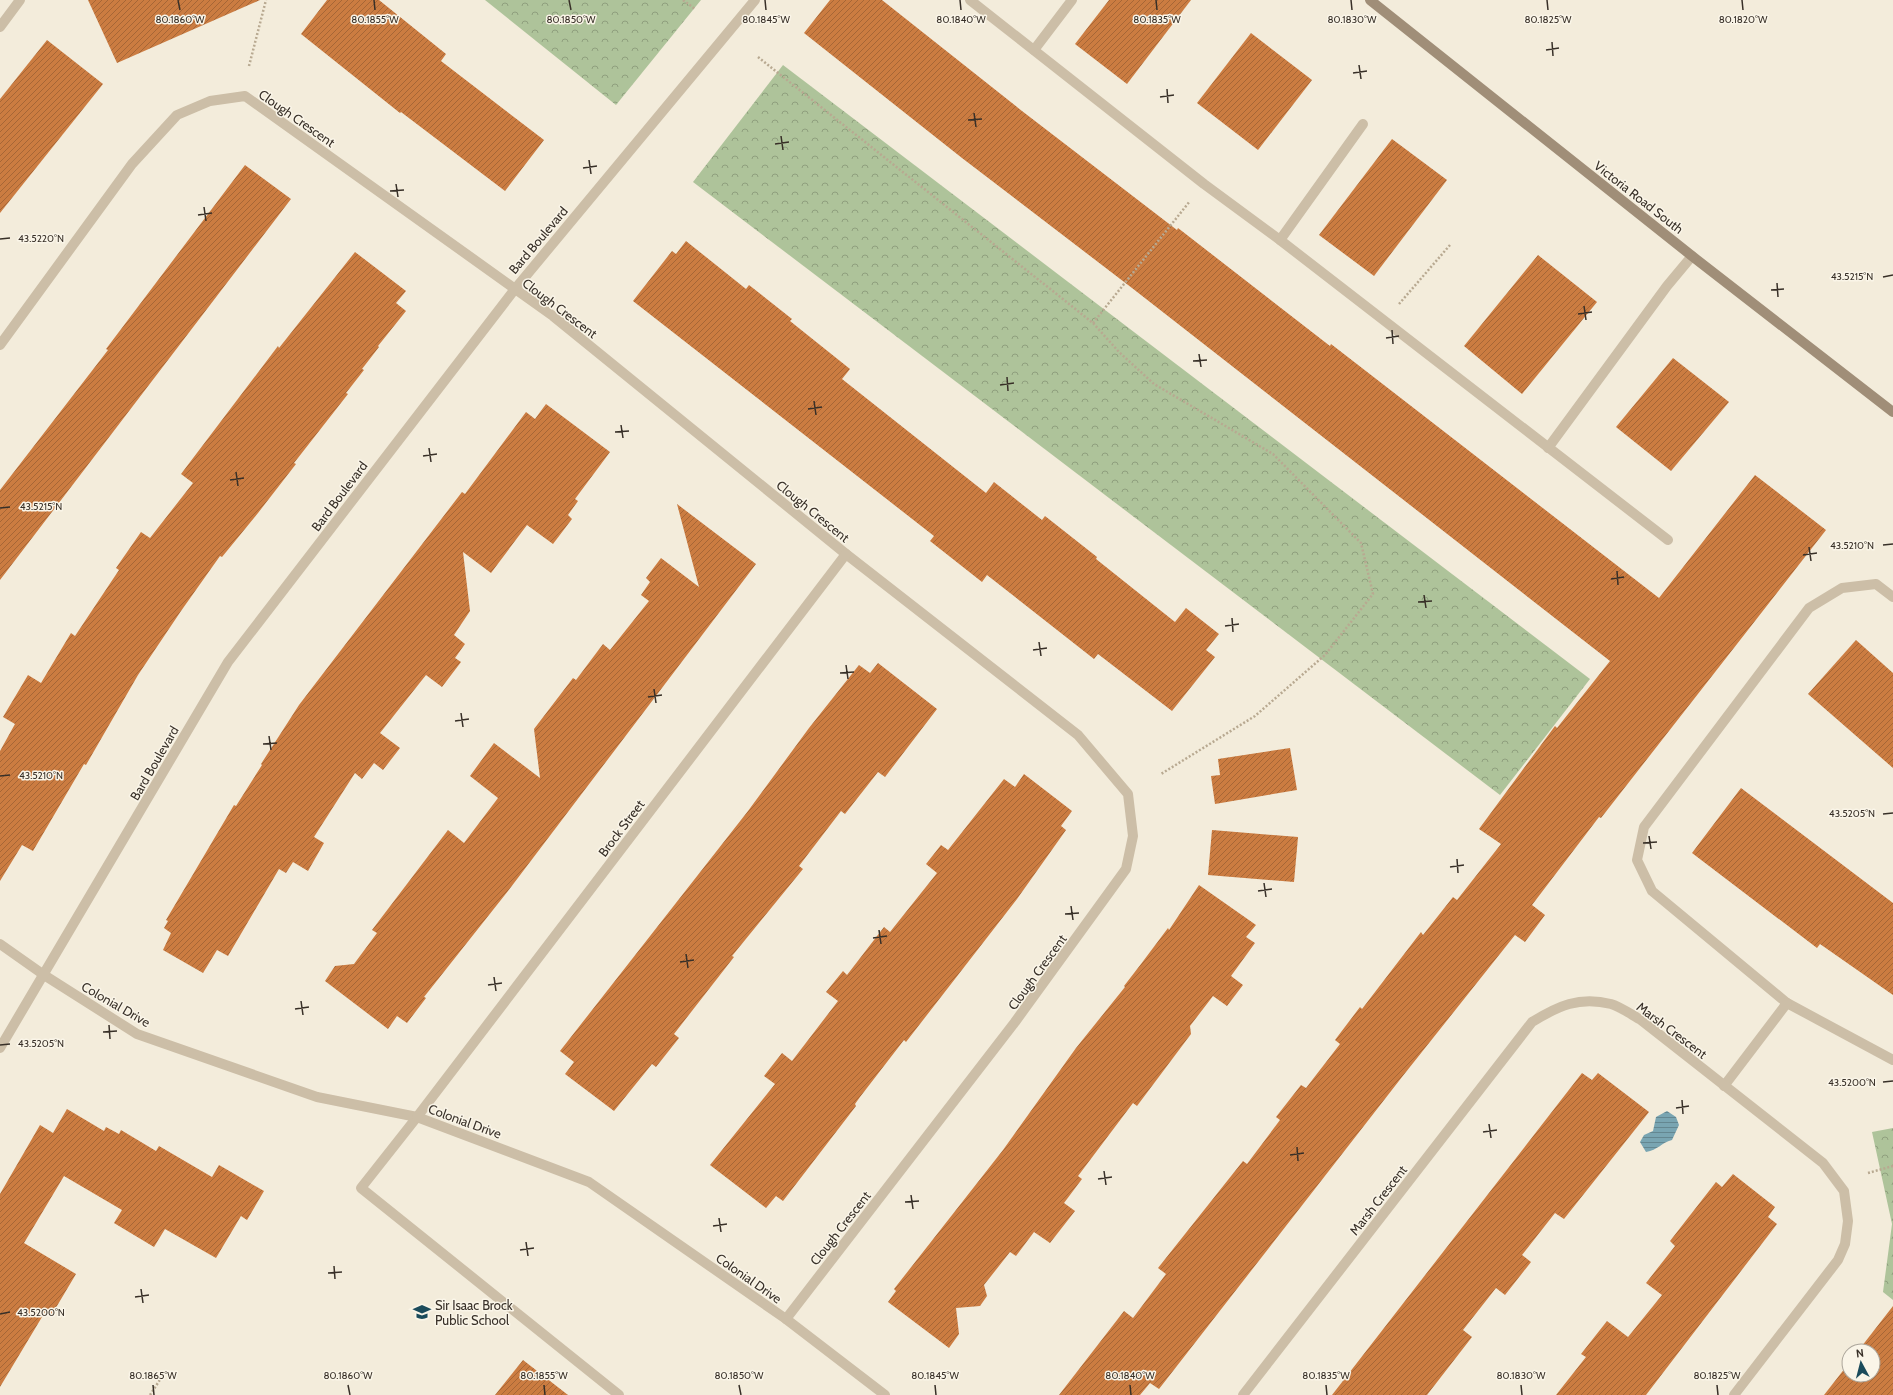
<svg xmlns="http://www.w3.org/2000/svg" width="1893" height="1395" font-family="Cabin,sans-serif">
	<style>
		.park { fill: url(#park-crowns) }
		.water { fill: url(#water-rules) }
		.building { fill: url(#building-hatch) }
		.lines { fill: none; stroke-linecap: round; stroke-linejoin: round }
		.path { stroke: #b8a991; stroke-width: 2.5; stroke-dasharray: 2 2; stroke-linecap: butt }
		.service { stroke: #ccbea7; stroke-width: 10 }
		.minor { stroke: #ccbea7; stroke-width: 10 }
		.secondary { stroke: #a08e78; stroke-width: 10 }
		.ticks { fill: none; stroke: #383028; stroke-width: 1.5 }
		.labels { text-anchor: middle; stroke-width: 3; stroke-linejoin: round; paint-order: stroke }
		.street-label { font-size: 13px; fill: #383028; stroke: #faf5e8 }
		.poi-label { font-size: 13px; fill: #383028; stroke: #faf5e8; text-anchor: start }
		.ticks-label { font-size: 10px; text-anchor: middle; fill: #383028; stroke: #faf5e8; stroke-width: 3; stroke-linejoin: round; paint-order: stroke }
	</style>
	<defs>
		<pattern id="park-crowns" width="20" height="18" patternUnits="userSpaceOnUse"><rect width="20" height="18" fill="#aec39a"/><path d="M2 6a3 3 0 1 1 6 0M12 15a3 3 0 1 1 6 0" fill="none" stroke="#8f9f7e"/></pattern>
		<pattern id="water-rules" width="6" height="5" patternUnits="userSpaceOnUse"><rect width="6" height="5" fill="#79a5b2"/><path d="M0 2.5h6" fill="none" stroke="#648791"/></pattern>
		<pattern id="building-hatch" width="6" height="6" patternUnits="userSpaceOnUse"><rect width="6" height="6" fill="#cb7c41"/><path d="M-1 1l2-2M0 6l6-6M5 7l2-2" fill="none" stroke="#a66636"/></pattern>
	</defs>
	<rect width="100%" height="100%" fill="#f3ecdb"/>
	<!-- park -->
	<g class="park">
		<path d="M485,0h216l-85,105z"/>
		<path d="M783,65l807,614 -90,116 -807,-613z"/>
		<path d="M1893,1128v172l-10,-8 9,-68 -20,-92z"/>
	</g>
	<!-- water -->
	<path class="water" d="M1667,1111l9,6 3,8 -7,15c-11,3 -14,10 -26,12l-6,-10 4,-7 9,-4 3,-14z"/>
	<!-- building -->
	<g class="building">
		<path d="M88,0h172l-143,63z"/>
		<path d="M327,0h52l67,54 -5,7 103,79 -39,51 -104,-79 -1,1 -99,-79z"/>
		<path d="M830,0h52l140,111 155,119 1,-2 152,118 1,-2 328,254 96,-123 71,55 -225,288 -2,-1 -67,88 13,10 -20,27 -10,-7 -113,142 -243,312 -9,-6 -10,12h-81l65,-84 9,7 33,-44 -8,-6 85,-107 4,3 33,-44 -4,-3 25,-32 5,3 34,-44 -5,-4 25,-33 2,2 59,-77 2,3 30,-38 4,3 44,-56 -22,-15 76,-103 2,2 53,-67 -478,-373 -170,-130 -158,-125z"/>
		<path d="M1109,0h82l-64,84 -52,-40z"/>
		<path d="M1251,33l61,47 -54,70 -61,-47z"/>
		<path d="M47,40l56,44 -103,129v-114z"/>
		<path d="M1392,139l55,41 -73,96 -55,-41z"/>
		<path d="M245,165l46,34 -291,381v-90l108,-140 -2,-1z"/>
		<path d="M686,241l60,48 3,-4 43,34 -2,2 60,48 -8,10 144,114 8,-11 48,38 3,-4 52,41 -1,2 79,63 11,-14 33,26 -13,16 9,7 -43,54 -74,-57 -4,5 -107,-84 -5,7 -52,-41 4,-5 -301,-235 39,-50 4,3z"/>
		<path d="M355,252l51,39 -10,12 10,8 -28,35 1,1 -17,22 2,1 -18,23 2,1 -54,69 2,1 -38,49 -36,44 -2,-1 -39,55 -43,64 -52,90 -2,-1 -51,87 -11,-6 -22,36v-130l15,-27 -12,-7 25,-42 13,8 30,-50 4,3 44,-66 -3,-2 25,-36 9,6 43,-55 -12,-9 97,-128 1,2z"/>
		<path d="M1538,255l59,47 -75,92 -58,-48z"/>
		<path d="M1673,358l56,44 -58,69 -55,-44z"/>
		<path d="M546,404l64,48 -35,47 3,2 -10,14 4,4 -19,25 -26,-19 -36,48 -28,-21 7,59 -16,24 11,9 -10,14 6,4 -19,25 -16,-12 -46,58 20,15 -17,22 -9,-7 -12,16 -7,-6 -41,64 10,6 -16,28 -15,-9 -7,11 -7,-4 -51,87 -11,-6 -14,23 -40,-23 8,-17 -7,-5 4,-7 -2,-1 68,-115 2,1 26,-41 -1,-1 38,-59 163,-213 3,2 61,-82 9,7z"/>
		<path d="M677,504l79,60 -248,327 -84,106 2,1 -19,25 -10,-7 -9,13 -63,-48 10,-15 19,-2 23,-31 -5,-3 76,-100 16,13 34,-45 -28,-22 24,-33 46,35 -6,-49 39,-51 3,2 27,-36 7,6 39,-49 -8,-6 9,-13 -4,-4 15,-20 38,29z"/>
		<path d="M1856,640l37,33v95l-85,-74z"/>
		<path d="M878,663l59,46 -52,68 -7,-5 -33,42 -4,-3 -42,55 4,3 -71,87 2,1 -60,77 5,4 -23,29 -4,-3 -38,47 -49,-37 9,-12 -14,-11 188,-240 61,-83 50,-63 11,8z"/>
		<path d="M1290,748l7,42 -82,14 -4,-28 9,-1 -2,-16z"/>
		<path d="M1024,774l48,37 -11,15 5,4 -49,69 -111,143 -2,-2 -44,57 -5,7 1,2 -73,95 -7,-5 -10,12 -56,-43 65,-81 -11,-8 18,-23 10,8 46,-60 -12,-9 17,-21 4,4 37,-48 6,5 47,-59 -11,-9 15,-19 7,5 56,-71 11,8z"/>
		<path d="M1741,788l152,115v92l-73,-51 -3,4 -125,-95z"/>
		<path d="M1212,830l86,7 -4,45 -86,-7z"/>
		<path d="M1199,885l57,40 -10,12 9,6 -24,33 12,9 -16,21 -14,-10 -23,30 1,8 -54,72 -4,-3 -55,73 4,3 -18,24 11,8 -25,32 -16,-11 -18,24 -6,-4 -26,33 3,11 -7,10 -24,2 3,26 -10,14 -61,-46 8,-11 -2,-2 109,-139 73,-102 49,-61 -1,-1 17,-22 27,-36 1,2z"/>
		<path d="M1582,1073l10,7 6,-7 51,39 -85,107 -9,-6 -33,42 9,7 -26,33 -9,-7 -33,42 9,7 -45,58h-95z"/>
		<path d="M67,1109l37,22 2,-4 13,7 2,-4 35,21 3,-5 53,31 7,-12 45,26 -17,29 -6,-4 -25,42 -51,-29 -11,18 -40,-24 8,-13 -58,-34 -40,67 52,31 -25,42 -6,-4 -45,75v-193l40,-69 13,8z"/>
		<path d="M1733,1174l42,33 -7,10 9,7 -131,171h-90l30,-38 -5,-3 26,-33 21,16 34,-42 -16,-12 29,-37 -5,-5 46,-59 6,5z"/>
		<path d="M1893,1306v89h-69l25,-32v12h24v-24h-15z"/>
		<path d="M523,1360l45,35h-73z"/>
	</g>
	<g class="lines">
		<!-- path -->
		<g class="path">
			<path d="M683,0l12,9"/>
			<path d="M758,57l335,266 26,29 35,32 119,70 88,89 12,51 -48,61 -70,61 -94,58"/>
			<path d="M249,66l17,-66"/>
			<path d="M1399,304l51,-59"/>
			<path d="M1093,323l97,-122"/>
			<path d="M1868,1173l25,-7"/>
			<path d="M150,1395l15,-23"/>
		</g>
		<!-- service -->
		<g class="service">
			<path d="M970,0l234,184 76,56 388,300"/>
			<path d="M0,27l20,-27"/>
			<path d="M1034,50l38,-50"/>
			<path d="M1280,240l83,-116"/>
			<path d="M1548,448l119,-162 25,-30"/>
			<path d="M1893,597l-17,-13 -34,4 -33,20 -165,219 -7,33 15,31 135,112 106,57"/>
			<path d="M1724,1086l63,-83"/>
			<path d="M417,1117l-56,71 258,207"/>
		</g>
		<!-- minor -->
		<g class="minor">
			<path d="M0,345l132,-181 45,-49 33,-14 35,-5 308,220 293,238 232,181 50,59 5,42 -7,33 -111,153 -229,297"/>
			<path d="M0,944l44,31 93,59 180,63 100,20 172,65 197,137 99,76"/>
			<path d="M0,1048l228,-386 287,-373 240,-289"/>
			<path d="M417,1117l429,-563"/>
			<path d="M1243,1395l289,-373c26,-16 47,-26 79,-18 10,3 21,11 30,16l182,143 21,28 4,30 -3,23 -7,16 -104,135"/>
		</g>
		<!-- secondary -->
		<path class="secondary" d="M1370,0l322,256 201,156"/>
	</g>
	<!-- ticks -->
	<path class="ticks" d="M178,0l2,10M374,0l1,10M569,0l2,10M765,0l1,10M960,0l1,10M1156,0l1,10M1351,0l1,10M1547,0l1,10M1742,0l1,10M1552,42l1,14M1546,50l13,-2M1359,65l2,14M1353,73l14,-2M1167,89l1,14M1160,97l14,-2M974,113l2,14M968,120l14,-1M781,136l2,14M775,144l14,-2M589,160l2,14M583,168l14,-2M396,184l2,13M390,191l14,-1M204,207l2,14M198,215l14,-2M0,239l10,-1M1883,277l10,-2M1777,283l1,14M1771,290l13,-1M1584,306l2,14M1578,314l14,-2M1392,330l1,14M1386,338l13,-2M1199,354l2,13M1193,361l14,-1M1007,377l1,14M1000,385l14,-2M814,401l2,14M808,409l14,-2M621,425l2,13M615,432l14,-1M429,448l2,14M423,456l14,-2M236,472l2,14M230,480l14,-2M0,508l10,-1M1883,545l10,-1M1809,547l2,14M1803,555l14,-2M1617,571l1,14M1611,579l13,-2M1424,595l2,13M1418,602l14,-1M1232,618l1,14M1225,626l14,-2M1039,642l2,14M1033,650l14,-2M846,665l2,14M840,673l14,-1M654,689l2,14M648,697l14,-2M461,713l2,14M455,721l14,-2M269,736l2,14M263,744l14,-1M0,776l10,-1M1883,814l10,-1M1649,836l2,13M1643,843l14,-1M1457,859l1,14M1450,867l14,-2M1264,883l2,14M1258,891l14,-2M1071,906l2,14M1065,914l14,-1M879,930l2,14M873,938l14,-2M686,954l2,14M680,962l14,-2M494,977l2,14M488,985l14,-2M301,1001l2,14M295,1009l14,-2M109,1025l1,14M103,1032l14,-1M0,1045l10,-1M1883,1082l10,-1M1682,1100l1,14M1676,1108l13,-2M1489,1124l2,14M1483,1132l14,-2M1297,1147l1,14M1290,1155l14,-2M1104,1171l2,14M1098,1179l14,-2M911,1195l2,14M905,1202l14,-1M719,1218l2,14M713,1226l14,-2M526,1242l2,14M520,1250l14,-2M334,1266l1,13M328,1273l14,-1M141,1289l2,14M135,1297l14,-2M0,1314l10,-2M153,1385l1,10M348,1385l2,10M544,1385l1,10M739,1385l2,10M935,1385l1,10M1130,1385l1,10M1326,1385l1,10M1521,1385l1,10M1717,1385l1,10"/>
	<!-- icons -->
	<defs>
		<g id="school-bare" transform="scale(1.38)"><path d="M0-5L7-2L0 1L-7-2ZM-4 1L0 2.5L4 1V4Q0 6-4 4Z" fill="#1b4b5b" stroke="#faf5e8" stroke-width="2.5" paint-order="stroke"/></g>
	</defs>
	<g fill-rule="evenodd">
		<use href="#school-bare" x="422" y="1312"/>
	</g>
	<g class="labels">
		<!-- street labels -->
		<g class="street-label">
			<text transform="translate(297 118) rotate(35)" y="5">Clough Crescent</text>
			<text transform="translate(1639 197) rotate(38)" y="5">Victoria Road South</text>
			<text transform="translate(538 240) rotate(-50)" y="5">Bard Boulevard</text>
			<text transform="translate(560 308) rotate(37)" y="5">Clough Crescent</text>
			<text transform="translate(339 496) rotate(-53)" y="5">Bard Boulevard</text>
			<text transform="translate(813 511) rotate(39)" y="5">Clough Crescent</text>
			<text transform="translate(154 763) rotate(-60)" y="5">Bard Boulevard</text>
			<text transform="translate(621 828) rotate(-53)" y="5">Brock Street</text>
			<text transform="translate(1037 972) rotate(-54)" y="5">Clough Crescent</text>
			<text transform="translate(116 1004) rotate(30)" y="5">Colonial Drive</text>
			<text transform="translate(1672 1030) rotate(37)" y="5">Marsh Crescent</text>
			<text transform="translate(465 1121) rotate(20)" y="5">Colonial Drive</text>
			<text transform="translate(1378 1200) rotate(-52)" y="5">Marsh Crescent</text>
			<text transform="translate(840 1228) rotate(-52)" y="5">Clough Crescent</text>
			<text transform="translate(749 1278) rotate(35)" y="5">Colonial Drive</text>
		</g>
		<!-- poi labels -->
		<g class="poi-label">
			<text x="435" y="1310">Sir Isaac Brock<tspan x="435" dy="15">Public School</tspan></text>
		</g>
	</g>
	<g class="ticks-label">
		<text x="180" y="23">80.1860°W</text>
		<text x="375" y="23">80.1855°W</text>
		<text x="571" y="23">80.1850°W</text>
		<text x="766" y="23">80.1845°W</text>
		<text x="961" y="23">80.1840°W</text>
		<text x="1157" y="23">80.1835°W</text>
		<text x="1352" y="23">80.1830°W</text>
		<text x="1548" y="23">80.1825°W</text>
		<text x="1743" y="23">80.1820°W</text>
		<text x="41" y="242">43.5220°N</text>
		<text x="1852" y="280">43.5215°N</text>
		<text x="41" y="510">43.5215°N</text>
		<text x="1852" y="549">43.5210°N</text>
		<text x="41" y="779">43.5210°N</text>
		<text x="1852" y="817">43.5205°N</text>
		<text x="41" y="1047">43.5205°N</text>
		<text x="1852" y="1086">43.5200°N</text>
		<text x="41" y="1316">43.5200°N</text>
		<text x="153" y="1379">80.1865°W</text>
		<text x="348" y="1379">80.1860°W</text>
		<text x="544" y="1379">80.1855°W</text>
		<text x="739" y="1379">80.1850°W</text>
		<text x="935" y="1379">80.1845°W</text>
		<text x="1130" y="1379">80.1840°W</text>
		<text x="1326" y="1379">80.1835°W</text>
		<text x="1521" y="1379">80.1830°W</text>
		<text x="1717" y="1379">80.1825°W</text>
	</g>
	<!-- north arrow -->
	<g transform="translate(1861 1363) rotate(353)"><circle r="19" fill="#faf5e8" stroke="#aca69b"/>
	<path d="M0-3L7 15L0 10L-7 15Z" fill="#1b4b5b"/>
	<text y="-6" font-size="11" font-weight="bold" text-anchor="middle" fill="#383028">N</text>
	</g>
</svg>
